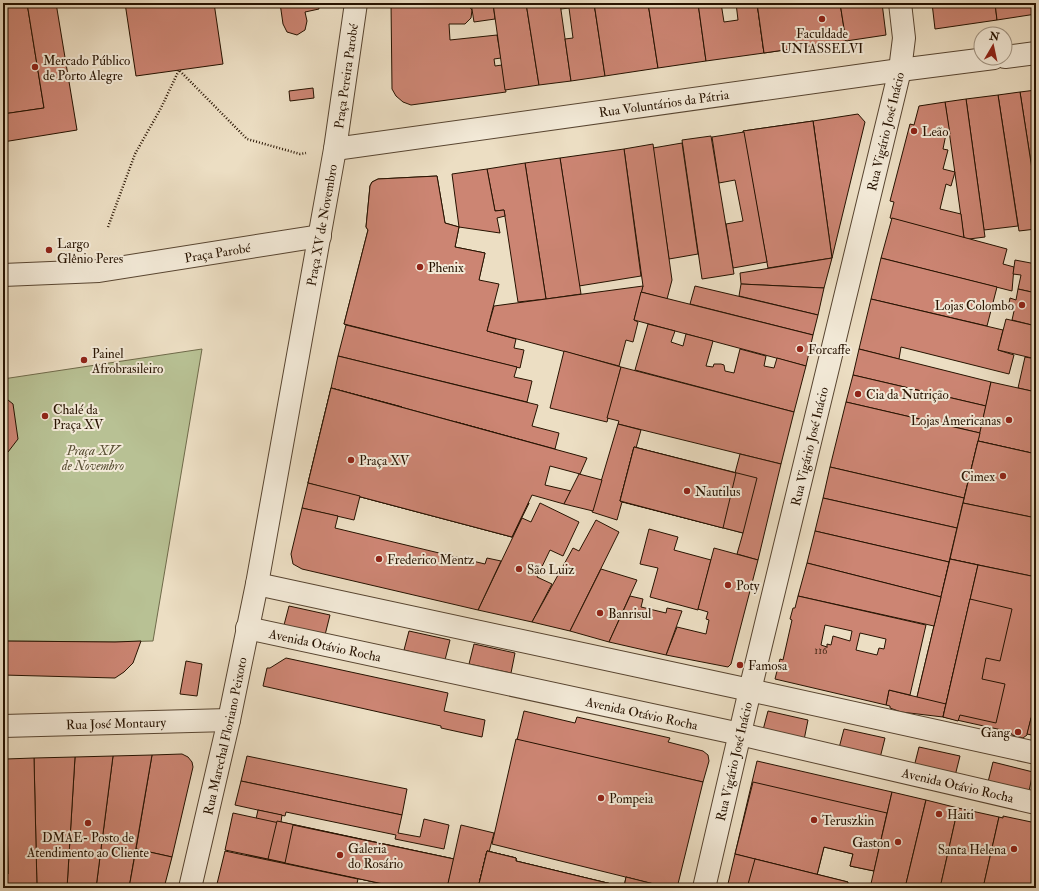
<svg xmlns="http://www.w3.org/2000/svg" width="1039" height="891" font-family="'IM FELL Double Pica',serif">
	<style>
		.green { fill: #b8c194; stroke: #6f6a4a }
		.building { fill: #cc8573; stroke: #261200; fill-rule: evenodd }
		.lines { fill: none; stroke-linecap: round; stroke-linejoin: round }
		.minor-casing { stroke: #584531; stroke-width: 24 }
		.path { stroke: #261200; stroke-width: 2.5; stroke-dasharray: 1 2; stroke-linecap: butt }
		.minor { stroke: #f3ead8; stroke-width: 22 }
		.poi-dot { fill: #8f2418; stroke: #f3ead8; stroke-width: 1.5 }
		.labels { text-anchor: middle; stroke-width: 4; stroke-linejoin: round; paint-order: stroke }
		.number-label { font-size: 11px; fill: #502f1d }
		.poi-label { font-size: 13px; fill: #261200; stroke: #f3ead8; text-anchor: start }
		.street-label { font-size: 13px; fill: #261200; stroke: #f3ead8 }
		.park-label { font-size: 13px; font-style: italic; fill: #594f34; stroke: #f3ead8 }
	</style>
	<rect width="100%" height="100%" fill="#ecdec3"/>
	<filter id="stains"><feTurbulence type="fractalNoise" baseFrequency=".005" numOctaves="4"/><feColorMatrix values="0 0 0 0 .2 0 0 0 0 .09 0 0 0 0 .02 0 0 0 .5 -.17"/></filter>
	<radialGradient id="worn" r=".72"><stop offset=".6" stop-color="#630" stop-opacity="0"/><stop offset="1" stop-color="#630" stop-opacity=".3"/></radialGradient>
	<!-- green -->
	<path class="green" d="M202,349l-49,292 -38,1 -112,-1v-262z"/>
	<!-- building -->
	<g class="building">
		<path d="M3,3h24l17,105 -41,6z"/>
		<path d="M27,3h29l21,127 -74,12v-28l41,-6z"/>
		<path d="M125,3h89l9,61 -87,12z"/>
		<path d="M280,3h38l1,6 -14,3 2,9 -2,9 -8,5 -10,-3 -4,-8z"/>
		<path d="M391,3h75l6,7 -1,8 -6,6h-16l1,16 47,-5 4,23 -7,1 1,7 7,-1 4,27 -95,13 -8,-3 -7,-6 -4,-7z"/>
		<path d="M471,3h22l2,16 -21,3z"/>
		<path d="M493,3h24v1l9,-1 13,82 -34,5z"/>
		<path d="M526,3h34l11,78 -32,4z"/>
		<path d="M560,3h34l11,73 -34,5 -6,-42 8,-1 -4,-30 -8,1z"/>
		<path d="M594,3h54l3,21 -52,8z"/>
		<path d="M594,3h54l10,65 -53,8z"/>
		<path d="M648,3h50l8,58 -48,7z"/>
		<path d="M698,3h23l3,19 14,-2 -2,-17h21l7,50 -58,8z"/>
		<path d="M757,3h83l6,38 -82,12z"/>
		<path d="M757,3h83l6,38 -82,12z"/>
		<path d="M840,3h42l4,32 -40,6z"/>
		<path d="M932,3h63l2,17 -62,9z"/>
		<path d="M995,3h41v11l-39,6z"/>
		<path d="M313,88l1,10 -24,3 -1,-10z"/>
		<path d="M1036,90v105l-16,-103z"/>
		<path d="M1020,92l16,103v34l-17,2 -21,-136z"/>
		<path d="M998,95l20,131 -34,4 -18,-131z"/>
		<path d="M966,99l19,138 -16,2 -5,-1 -19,-136z"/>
		<path d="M945,102l5,32h-4l-3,15 5,1 -5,19 12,3 -4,14 -5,-2 -6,25 21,5 3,24 -74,-20 4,-16 -4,-1 20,-77 4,1 5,-19z"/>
		<path d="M858,114l7,8 -33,136 -19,-137z"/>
		<path d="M813,121l10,75 -66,9 -14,-74z"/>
		<path d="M813,121l19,137 -64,10 -25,-137z"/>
		<path d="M744,132l23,130 -34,6 -7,-44 17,-3 -8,-41 -16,3 -7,-46z"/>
		<path d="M711,136l23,138 -32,5 -20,-139z"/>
		<path d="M682,143l16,111 -29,5 -16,-111z"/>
		<path d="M653,144l19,136 -5,19 -26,-7 2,-6 -19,-137z"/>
		<path d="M624,149l17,127 -62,10 -19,-128z"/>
		<path d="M560,158l21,136 -35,5 -21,-136z"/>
		<path d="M525,163l21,136 -28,3 -14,-92 -9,1 -8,-42z"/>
		<path d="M487,169l8,42 9,-1 1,6 -8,2 3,15 -41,-6 -7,-53z"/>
		<path d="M437,176l8,47 14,4 -4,20 30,6 -23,100 -47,-11 1,-7 -22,-5 -1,6 -49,-12 24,-94 -2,-3 4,-41 2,-4 6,-3z"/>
		<path d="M437,176l8,47 14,4 -4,20 30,6 -6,27 20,4 -12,47 29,8 -2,9 10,2 -4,18 -176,-44 24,-94 -2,-3 4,-41 2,-4 6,-3z"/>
		<path d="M892,218l115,31 -4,15 11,3 -2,24 -131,-33z"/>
		<path d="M832,258l-8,30 -83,-4 -1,-11z"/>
		<path d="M881,258l116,29 -10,39 -116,-27z"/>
		<path d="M1015,260l21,4v29l-18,-4 3,-14 -8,-1z"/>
		<path d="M741,284l83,4 -6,27 -79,-19z"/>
		<path d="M643,286l-9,34 4,2 -5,20 -7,-2 -7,26 -132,-35 7,-25z"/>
		<path d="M695,286l123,29 -5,20 -123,-31z"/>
		<path d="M1018,289l18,4v33l-24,-6 2,-9 -6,-2 2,-11 6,2z"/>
		<path d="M641,292l172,43 -7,31 -172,-46z"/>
		<path d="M871,299l132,31 -5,20 16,5 -5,19 -108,-27 -2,12 -40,-10z"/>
		<path d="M1006,319l30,7v33l-38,-9z"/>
		<path d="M648,324l27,7 -4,11 12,4 3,-12 27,7 -7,25 7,1 1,-3h7l3,1 1,6 9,2 6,-24 26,7 -2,10 10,2 3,-10 29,8 -12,46 -159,-42z"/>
		<path d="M346,325l171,42 -3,10 18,4 -5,21 -189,-46z"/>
		<path d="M859,349l132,33 -5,24 -133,-31z"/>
		<path d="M564,351l57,16 -14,55 -57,-14z"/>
		<path d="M338,356l200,49 -6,21 27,7 -4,16 -224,-61z"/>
		<path d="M1025,357l11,2v33l-18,-4z"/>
		<path d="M621,367l173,45 -13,52 -163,-40 1,-3 -12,-3z"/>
		<path d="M853,375l133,31 -6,27 -134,-31z"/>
		<path d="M991,382l45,10v62l-58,-13z"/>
		<path d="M331,388l71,19 -19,71 54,15 19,-71 40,11 -16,57 49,13 -17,34 -204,-54z"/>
		<path d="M331,388l71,19 -19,71 54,15 19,-71 69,19 -15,57 19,5 -17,34 -204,-54z"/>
		<path d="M331,388l194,53 62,17 -7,16 -30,-8 -5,19 26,6 -7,13 -32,-9 -20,42 -204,-54z"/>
		<path d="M3,396l10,8 5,35 -10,13h-5z"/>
		<path d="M846,402l134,31 -16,65 -134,-31z"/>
		<path d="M618,424l23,6 -5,18 79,20 20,5 5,-19 41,10 -23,96 -21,-6 6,-21 -121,-31 -5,18 -25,-8z"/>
		<path d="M978,441l58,13v64l-73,-15z"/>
		<path d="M978,441l58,13v64l-73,-15z"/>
		<path d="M634,447l123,31 -14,55 -123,-32z"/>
		<path d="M634,447l81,21 -14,54 -81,-21z"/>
		<path d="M634,447l102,26 -13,55 -103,-27z"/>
		<path d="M830,467l134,31 -7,30 -134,-30z"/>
		<path d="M579,474l23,6 -9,31 -29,-7z"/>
		<path d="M308,483l52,13 -6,24 -52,-12z"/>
		<path d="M823,498l134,30 -8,34 -134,-31z"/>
		<path d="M540,503l39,19 -16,34 -13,-6 -13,27 15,7 -20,38 -54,-12 44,-92 9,4z"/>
		<path d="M963,503l73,15v59l-86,-18z"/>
		<path d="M302,508l36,8 -3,12 150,36 2,-6 14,3 -23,49 -176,-41 -9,-5 -2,-10z"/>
		<path d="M596,520l23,12 -49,99 -38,-9 41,-74 6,3z"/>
		<path d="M649,529l29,8 -4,13 37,10 -13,50 -48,-13 8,-29 -18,-4z"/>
		<path d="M815,531l134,31 -8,35 -134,-34z"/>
		<path d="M714,548l44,12 -27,104 -3,3 -62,-12 11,-28 29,7 3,-14 -3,-1 2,-7 -10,-3z"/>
		<path d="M950,559l28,6 -35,152 -42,-5 -11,-4v-2l-4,-1 3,-15 28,7z"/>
		<path d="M950,559l28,6 -32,139 -29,-7z"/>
		<path d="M807,563l134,34 -7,29 -136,-30z"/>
		<path d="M978,565l58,12v121l-9,37 -4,3 -11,-3 -1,-3 -68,-15z"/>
		<path d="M601,569l36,11 -28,62 -39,-11z"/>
		<path d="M630,596l13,3 -2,8 25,6 1,-5 15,3 -16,44 -57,-13z"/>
		<path d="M798,596l128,29 -16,70 -21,-5 -3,15 -111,-26 5,-20 3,1 9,-40 -2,-1 3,-11h2zM825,625l27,6 -2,10 -17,-5 -2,9 -4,-1v3l-6,-2zM860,633l26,6 -2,10 -5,-1 -2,7 -21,-5z"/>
		<path d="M970,599l42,10 -12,52 -14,-3 -4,21 23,5 -9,39 -36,-8 -2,6 -15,-4z"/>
		<path d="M289,606l41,9 -5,20 -41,-10z"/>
		<path d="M409,631l41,9 -5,20 -41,-10z"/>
		<path d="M3,641l112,1 26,-1 -8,22 -9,9 -9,6 -112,-3z"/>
		<path d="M474,644l41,9 -4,20 -42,-9z"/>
		<path d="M286,658l162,35 -4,18 41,9 -3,17 -41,-9v-2l-178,-40 4,-18h3z"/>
		<path d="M186,661l16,3 -5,32 -17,-2z"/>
		<path d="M524,711l51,12 2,-6 93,21 -2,4 35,9 5,4 1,6 -6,21 -186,-42z"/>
		<path d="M768,711l40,9 -4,20 -41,-10z"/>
		<path d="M1031,718l5,1v17l-9,-2z"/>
		<path d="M844,729l41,9 -5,20 -41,-10z"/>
		<path d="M516,739l187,43 -26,106h-7l-178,-44z"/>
		<path d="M919,747l41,9 -5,20 -41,-9z"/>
		<path d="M182,754l6,3 4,5 1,5 -21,90 -36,-8 16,-94z"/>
		<path d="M152,755l-23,133h-33l17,-132z"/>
		<path d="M113,756l-17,132h-29l8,-131z"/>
		<path d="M247,756l160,33 -5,26 -161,-34z"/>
		<path d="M75,757l-8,131h-30l-3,-130z"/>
		<path d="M34,758l3,130h-34v-14h5l-2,-115z"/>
		<path d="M3,759h3l2,115h-5z"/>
		<path d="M757,761l135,31 -18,79 -24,-5 3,-12 -29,-7 -7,28 -82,-21z"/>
		<path d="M993,762l40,10 -4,19 -41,-9z"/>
		<path d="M241,781l161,34 -4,18 22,4 4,-18 25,6 -5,24 -49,-10 1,-4 -110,-23 -1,4 -50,-11z"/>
		<path d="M753,782l134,31 -13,58 -24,-5 3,-12 -29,-7 -7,28 -82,-21z"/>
		<path d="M892,792l34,8 -21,88h-35z"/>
		<path d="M926,800l32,8 -18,80h-35z"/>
		<path d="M958,808l41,9 -16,71h-43z"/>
		<path d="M258,810l24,5 -1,7 173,37 -7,29h-45l-154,-33z"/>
		<path d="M233,813l222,48 3,-12 165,39h-217l-181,-38z"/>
		<path d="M1003,816l33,7v50l-4,15h-49l16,-71 4,1z"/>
		<path d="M277,821l177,38 -7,29h-45l-134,-29z"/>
		<path d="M293,825l161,34 -7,29h-45l-117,-25z"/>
		<path d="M461,825l33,8 -5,19 -2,-1 -9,37h-31z"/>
		<path d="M136,849l36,8 -8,31h-35z"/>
		<path d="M225,851l133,28 -2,9h-140z"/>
		<path d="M487,851l29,7 -5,25 15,3v2h-48z"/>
		<path d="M487,851l29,7v3l108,26v1h-146z"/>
		<path d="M487,851l29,7v3l108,26 2,-10 18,5 -1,6h-165z"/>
		<path d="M487,851l29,7v3l108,26 2,-10 44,11h-192z"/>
		<path d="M735,854l113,28 -2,6h-119z"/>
		<path d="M755,859l93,23 -2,6h-99z"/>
	</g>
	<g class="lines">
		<!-- minor casing -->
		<g class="minor-casing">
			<g id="minor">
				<path d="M1005,57l31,-4"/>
				<path id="s1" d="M335,149l565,-79 94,-12"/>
				<path id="s2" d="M3,275l96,-4 221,-35"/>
				<path d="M257,584l479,103 300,66"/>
				<path id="s3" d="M247,628l493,106 296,69"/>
				<path id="s4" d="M3,726l226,-6"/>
				<path id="s5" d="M190,888l39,-168 28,-136 78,-435 21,-146"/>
				<path id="s6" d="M704,888l46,-198 150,-620 4,-32 -4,-35"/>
			</g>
		</g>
		<!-- path -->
		<path class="path" d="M108,227l27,-73 26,-46 18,-38 68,69 53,15 6,-1"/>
		<!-- minor -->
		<use href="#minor" class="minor"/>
	</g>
	<!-- markers -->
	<g class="poi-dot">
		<circle cx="822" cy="19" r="4"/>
		<circle cx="35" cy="67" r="4"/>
		<circle cx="914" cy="131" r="4"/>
		<circle cx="49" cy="250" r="4"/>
		<circle cx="420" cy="267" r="4"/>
		<circle cx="1022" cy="305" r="4"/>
		<circle cx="800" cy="349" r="4"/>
		<circle cx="84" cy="360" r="4"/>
		<circle cx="858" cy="394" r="4"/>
		<circle cx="45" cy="416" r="4"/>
		<circle cx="1009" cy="420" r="4"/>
		<circle cx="351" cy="460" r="4"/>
		<circle cx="1003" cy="476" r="4"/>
		<circle cx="687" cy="491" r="4"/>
		<circle cx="379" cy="559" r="4"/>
		<circle cx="519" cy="569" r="4"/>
		<circle cx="728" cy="585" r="4"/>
		<circle cx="600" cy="613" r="4"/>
		<circle cx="740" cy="665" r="4"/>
		<circle cx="1018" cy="732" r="4"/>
		<circle cx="601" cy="798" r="4"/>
		<circle cx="939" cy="814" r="4"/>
		<circle cx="814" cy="820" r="4"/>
		<circle cx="88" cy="823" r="4"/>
		<circle cx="898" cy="842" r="4"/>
		<circle cx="1014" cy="849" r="4"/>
		<circle cx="340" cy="855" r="4"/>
	</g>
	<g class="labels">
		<!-- number labels -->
		<g class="number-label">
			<text x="821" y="654">116</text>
		</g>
		<!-- poi labels -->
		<g class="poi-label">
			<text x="822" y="38" text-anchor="middle">Faculdade<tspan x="822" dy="15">UNIASSELVI</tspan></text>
			<text x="43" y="65">Mercado Público<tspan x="43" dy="15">de Porto Alegre</tspan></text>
			<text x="922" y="136">Leão</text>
			<text x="57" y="248">Largo<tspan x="57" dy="15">Glênio Peres</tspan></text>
			<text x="428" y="272">Phenix</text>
			<text x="1014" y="310" text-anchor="end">Lojas Colombo</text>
			<text x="808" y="354">Forcaffe</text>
			<text x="92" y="358">Painel<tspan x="92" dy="15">Afrobrasileiro</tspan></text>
			<text x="866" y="399">Cia da Nutrição</text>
			<text x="53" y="414">Chalé da<tspan x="53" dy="15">Praça XV</tspan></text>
			<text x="1001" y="425" text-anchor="end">Lojas Americanas</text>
			<text x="359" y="465">Praça XV</text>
			<text x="995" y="481" text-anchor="end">Cimex</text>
			<text x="695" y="496">Nautilus</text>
			<text x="387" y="564">Frederico Mentz</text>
			<text x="527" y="574">São Luiz</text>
			<text x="736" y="590">Poty</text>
			<text x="608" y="618">Banrisul</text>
			<text x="748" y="670">Famosa</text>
			<text x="1010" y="737" text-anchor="end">Gang</text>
			<text x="609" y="803">Pompeia</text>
			<text x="947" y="819">Haiti</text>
			<text x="822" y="825">Teruszkin</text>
			<text x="88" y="842" text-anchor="middle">DMAE- Posto de<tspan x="88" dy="15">Atendimento ao Cliente</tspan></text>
			<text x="890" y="847" text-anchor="end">Gaston</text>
			<text x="348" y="853">Galeria<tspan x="348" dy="15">do Rosário</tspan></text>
			<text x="1006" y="854" text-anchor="end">Santa Helena</text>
		</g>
		<!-- street labels -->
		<g class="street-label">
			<text dy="5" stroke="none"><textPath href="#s5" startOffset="827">Praça Pereira Parobé</textPath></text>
			<text dy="5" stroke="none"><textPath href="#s1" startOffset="332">Rua Voluntários da Pátria</textPath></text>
			<text dy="5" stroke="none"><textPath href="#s6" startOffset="778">Rua Vigário José Inácio</textPath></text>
			<text dy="5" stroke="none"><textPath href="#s5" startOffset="676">Praça XV de Novembro</textPath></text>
			<text dy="5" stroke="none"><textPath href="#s2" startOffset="216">Praça Parobé</textPath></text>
			<text dy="5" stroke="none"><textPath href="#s6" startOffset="454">Rua Vigário José Inácio</textPath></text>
			<text dy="5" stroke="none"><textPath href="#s3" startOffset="80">Avenida Otávio Rocha</textPath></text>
			<text dy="5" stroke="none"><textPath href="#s3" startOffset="404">Avenida Otávio Rocha</textPath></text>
			<text dy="5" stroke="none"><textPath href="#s4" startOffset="113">Rua José Montaury</textPath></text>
			<text dy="5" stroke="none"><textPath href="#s5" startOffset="156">Rua Marechal Floriano Peixoto</textPath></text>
			<text dy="5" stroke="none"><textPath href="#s6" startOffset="130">Rua Vigário José Inácio</textPath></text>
			<text dy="5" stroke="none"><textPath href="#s3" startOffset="728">Avenida Otávio Rocha</textPath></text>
		</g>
		<!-- park labels -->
		<g class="park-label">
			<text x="93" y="455">Praça XV<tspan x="93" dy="15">de Novembro</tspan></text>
		</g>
	</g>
	<!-- margin -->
	<rect width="1039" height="891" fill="none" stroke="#ecdec3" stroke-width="16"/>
	<rect x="4" y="4" width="1031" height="883" fill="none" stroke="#261200" stroke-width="2"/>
	<rect x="8" y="8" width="1023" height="875" fill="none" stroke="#261200"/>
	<!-- north arrow -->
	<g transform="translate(993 46) rotate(9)"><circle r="19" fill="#f3ead8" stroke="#a19482"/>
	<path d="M0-3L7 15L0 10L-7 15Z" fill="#8f2418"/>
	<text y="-6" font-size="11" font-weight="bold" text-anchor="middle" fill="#261200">N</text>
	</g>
	<rect width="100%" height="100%" filter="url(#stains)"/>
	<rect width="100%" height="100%" fill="url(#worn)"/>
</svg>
